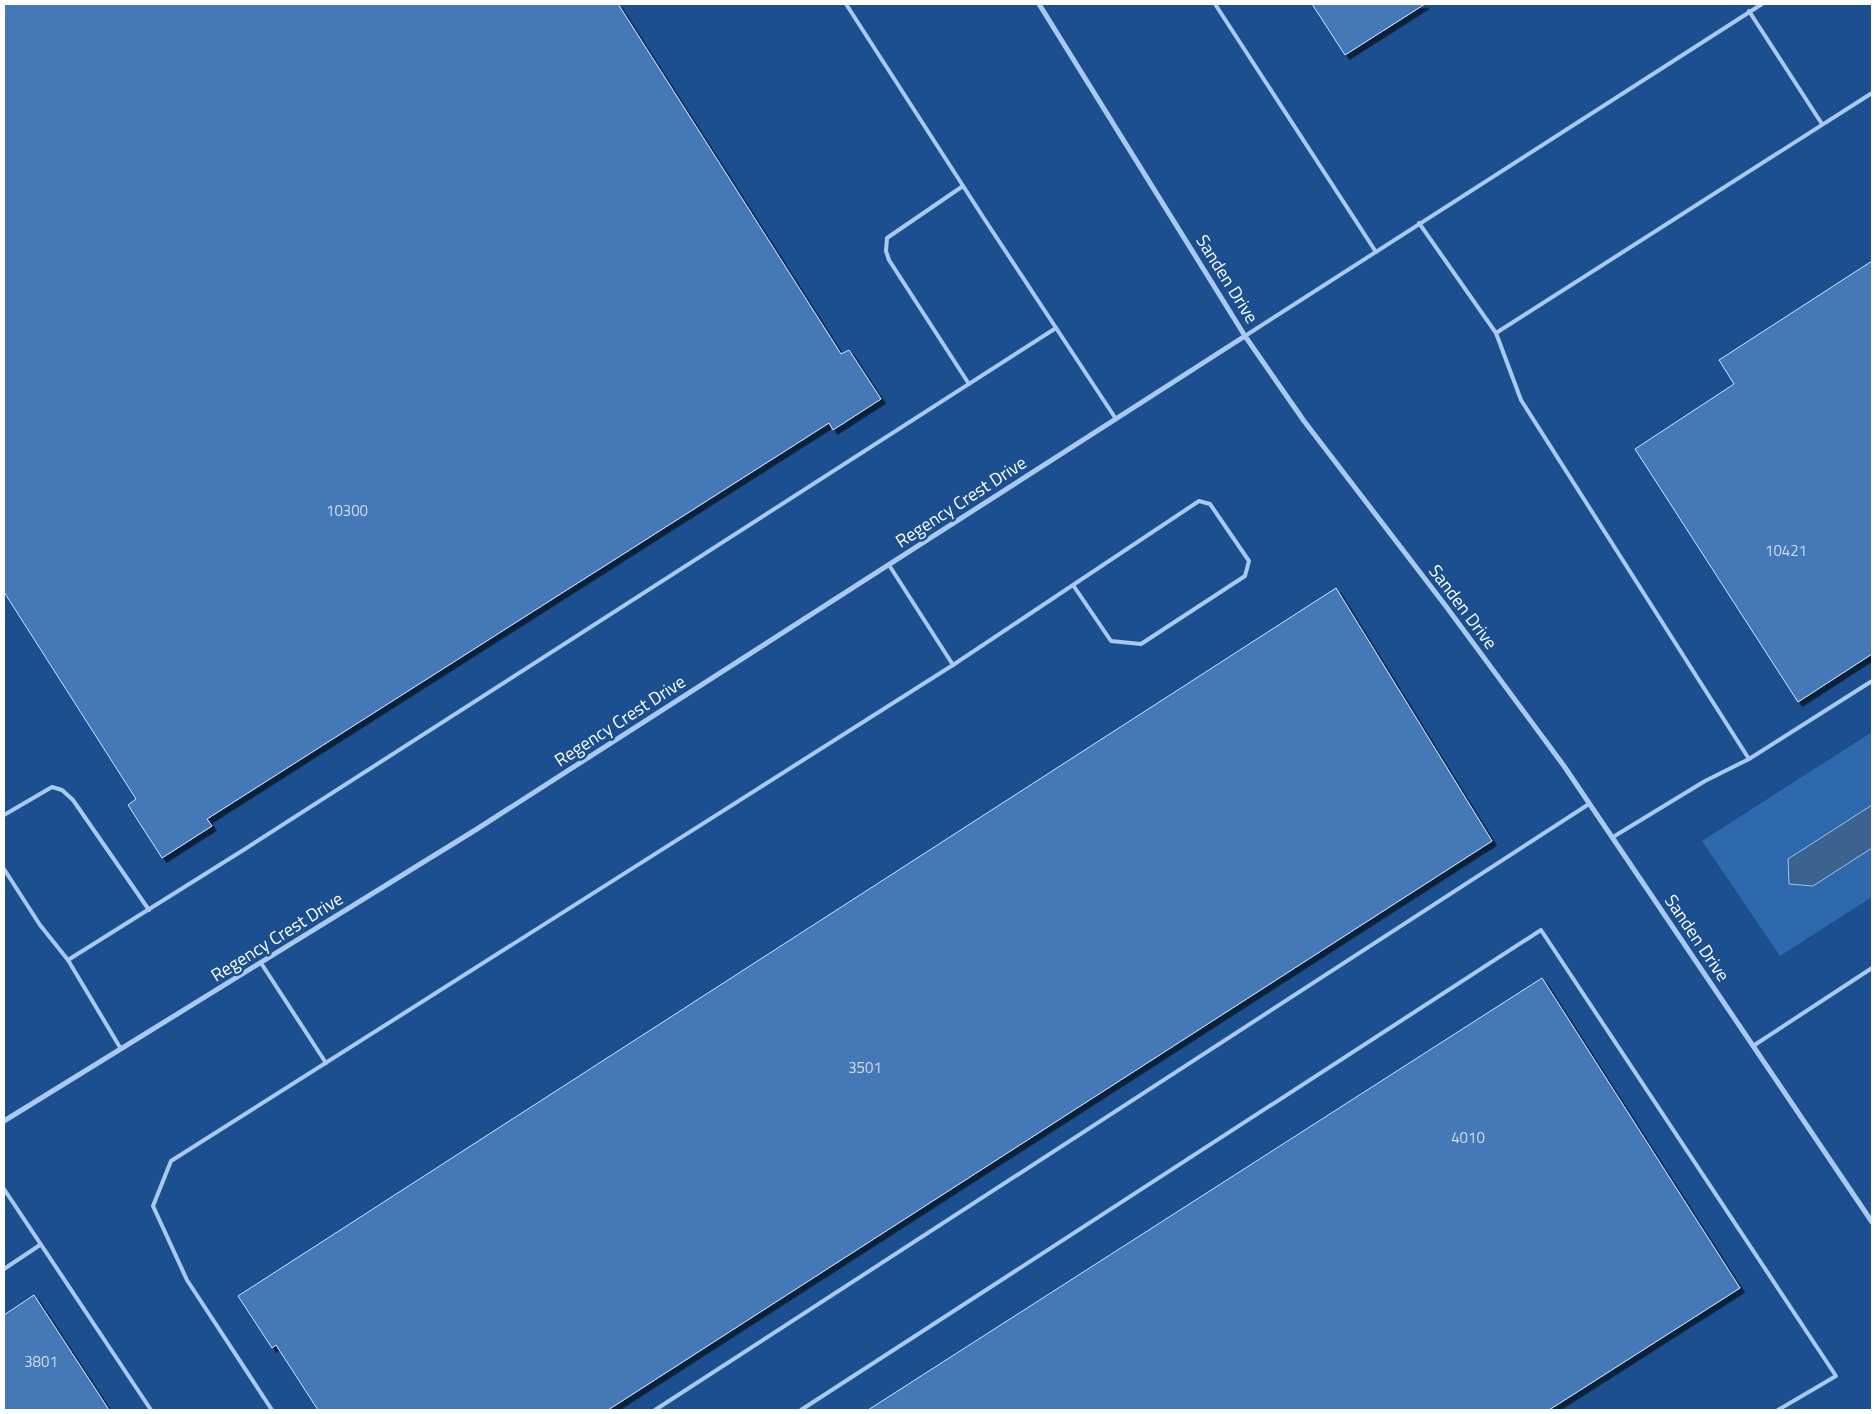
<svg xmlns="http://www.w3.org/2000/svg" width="1876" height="1414" font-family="'Titillium Web',sans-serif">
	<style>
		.green { fill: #2e69ad }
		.water { fill: #3c6290; stroke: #9cc4f0 }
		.building { fill: #4478b7; stroke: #cfe3fa; filter: url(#shadow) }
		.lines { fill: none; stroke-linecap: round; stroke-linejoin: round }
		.lane { stroke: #a9c9ee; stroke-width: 4 }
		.street { stroke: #a9c9ee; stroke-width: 5 }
		.labels { text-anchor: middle; stroke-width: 5; stroke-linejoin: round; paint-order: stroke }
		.number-label { font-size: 15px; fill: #d0dded }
		.street-label { font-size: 18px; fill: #fff; stroke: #1b4f8f }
	</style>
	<defs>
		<filter id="shadow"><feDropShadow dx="4.5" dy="4.5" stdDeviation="0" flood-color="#0009"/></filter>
	</defs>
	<rect width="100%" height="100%" fill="#1b4f8f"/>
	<!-- green -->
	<path class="green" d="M1872,732v165l-92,59 -78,-115z"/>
	<!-- water -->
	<path class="water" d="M1872,805v43l-59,38 -24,-2 -1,-25z"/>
	<!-- building -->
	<g class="building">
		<path d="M4,4h614l223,350 8,-4 32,49 -48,31 -4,-7 -622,396 5,7 -50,32 -34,-53 8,-6 -132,-207z"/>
		<path d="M1312,4h113l-80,51z"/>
		<path d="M1872,261v393l-74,48 -163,-253 99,-65 -15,-24z"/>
		<path d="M1336,588l156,253 -884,569h-290l-42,-65 -4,3 -34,-52z"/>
		<path d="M1542,978l198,310 -191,122h-681z"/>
		<path d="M34,1295l75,115h-105v-95z"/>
	</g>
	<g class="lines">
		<!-- lane -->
		<g class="lane">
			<path d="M846,4l139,216 131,199"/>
			<path d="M1215,4l161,248"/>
			<path d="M1749,11l73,113"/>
			<path d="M963,186l-76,52 -1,13 3,9 80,124"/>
			<path d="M1419,223l77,110 25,67 228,359"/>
			<path d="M1496,333l376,-240"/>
			<path d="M1245,336l517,-332"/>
			<path d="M953,665l246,-164 11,3 39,57 -4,15 -104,68 -30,-3 -38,-56"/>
			<path d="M4,815l48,-28 10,3 11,10 76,110"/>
			<path d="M1613,837l92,-56 44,-22 123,-78"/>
			<path d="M4,869l36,56 28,35"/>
			<path d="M261,963l65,100"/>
			<path d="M1753,1046l119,-78"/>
			<path d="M121,1049l-53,-89 177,-111 811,-521"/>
			<path d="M4,1189l147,221"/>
			<path d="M4,1269l36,-24"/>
			<path d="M272,1410l-85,-130 -34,-74 18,-45 782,-496 -64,-100"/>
			<path d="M655,1410l934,-606"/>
			<path d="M801,1410l740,-480 295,446 -58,34"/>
		</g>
		<!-- street -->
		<g class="street">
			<path d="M1039,4l206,332 59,85 141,184 119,161 308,456"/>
			<path d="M4,1121l473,-292 768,-493"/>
		</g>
	</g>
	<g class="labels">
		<!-- number labels -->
		<g class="number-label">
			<text x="347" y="516">10300</text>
			<text x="1786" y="556">10421</text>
			<text x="865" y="1073">3501</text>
			<text x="1468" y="1143">4010</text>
			<text x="41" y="1367">3801</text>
		</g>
		<!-- street labels -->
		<g class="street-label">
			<text transform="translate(1227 279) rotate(58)" y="6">Sanden Drive</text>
			<text transform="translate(961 502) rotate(-33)" y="6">Regency Crest Drive</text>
			<text transform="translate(1463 607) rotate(53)" y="6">Sanden Drive</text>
			<text transform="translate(620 721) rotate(-33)" y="6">Regency Crest Drive</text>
			<text transform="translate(277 937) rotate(-32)" y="6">Regency Crest Drive</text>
			<text transform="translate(1697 938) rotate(56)" y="6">Sanden Drive</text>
		</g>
	</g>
	<!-- border -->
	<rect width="1876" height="1414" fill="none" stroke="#ffffff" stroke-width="10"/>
</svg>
